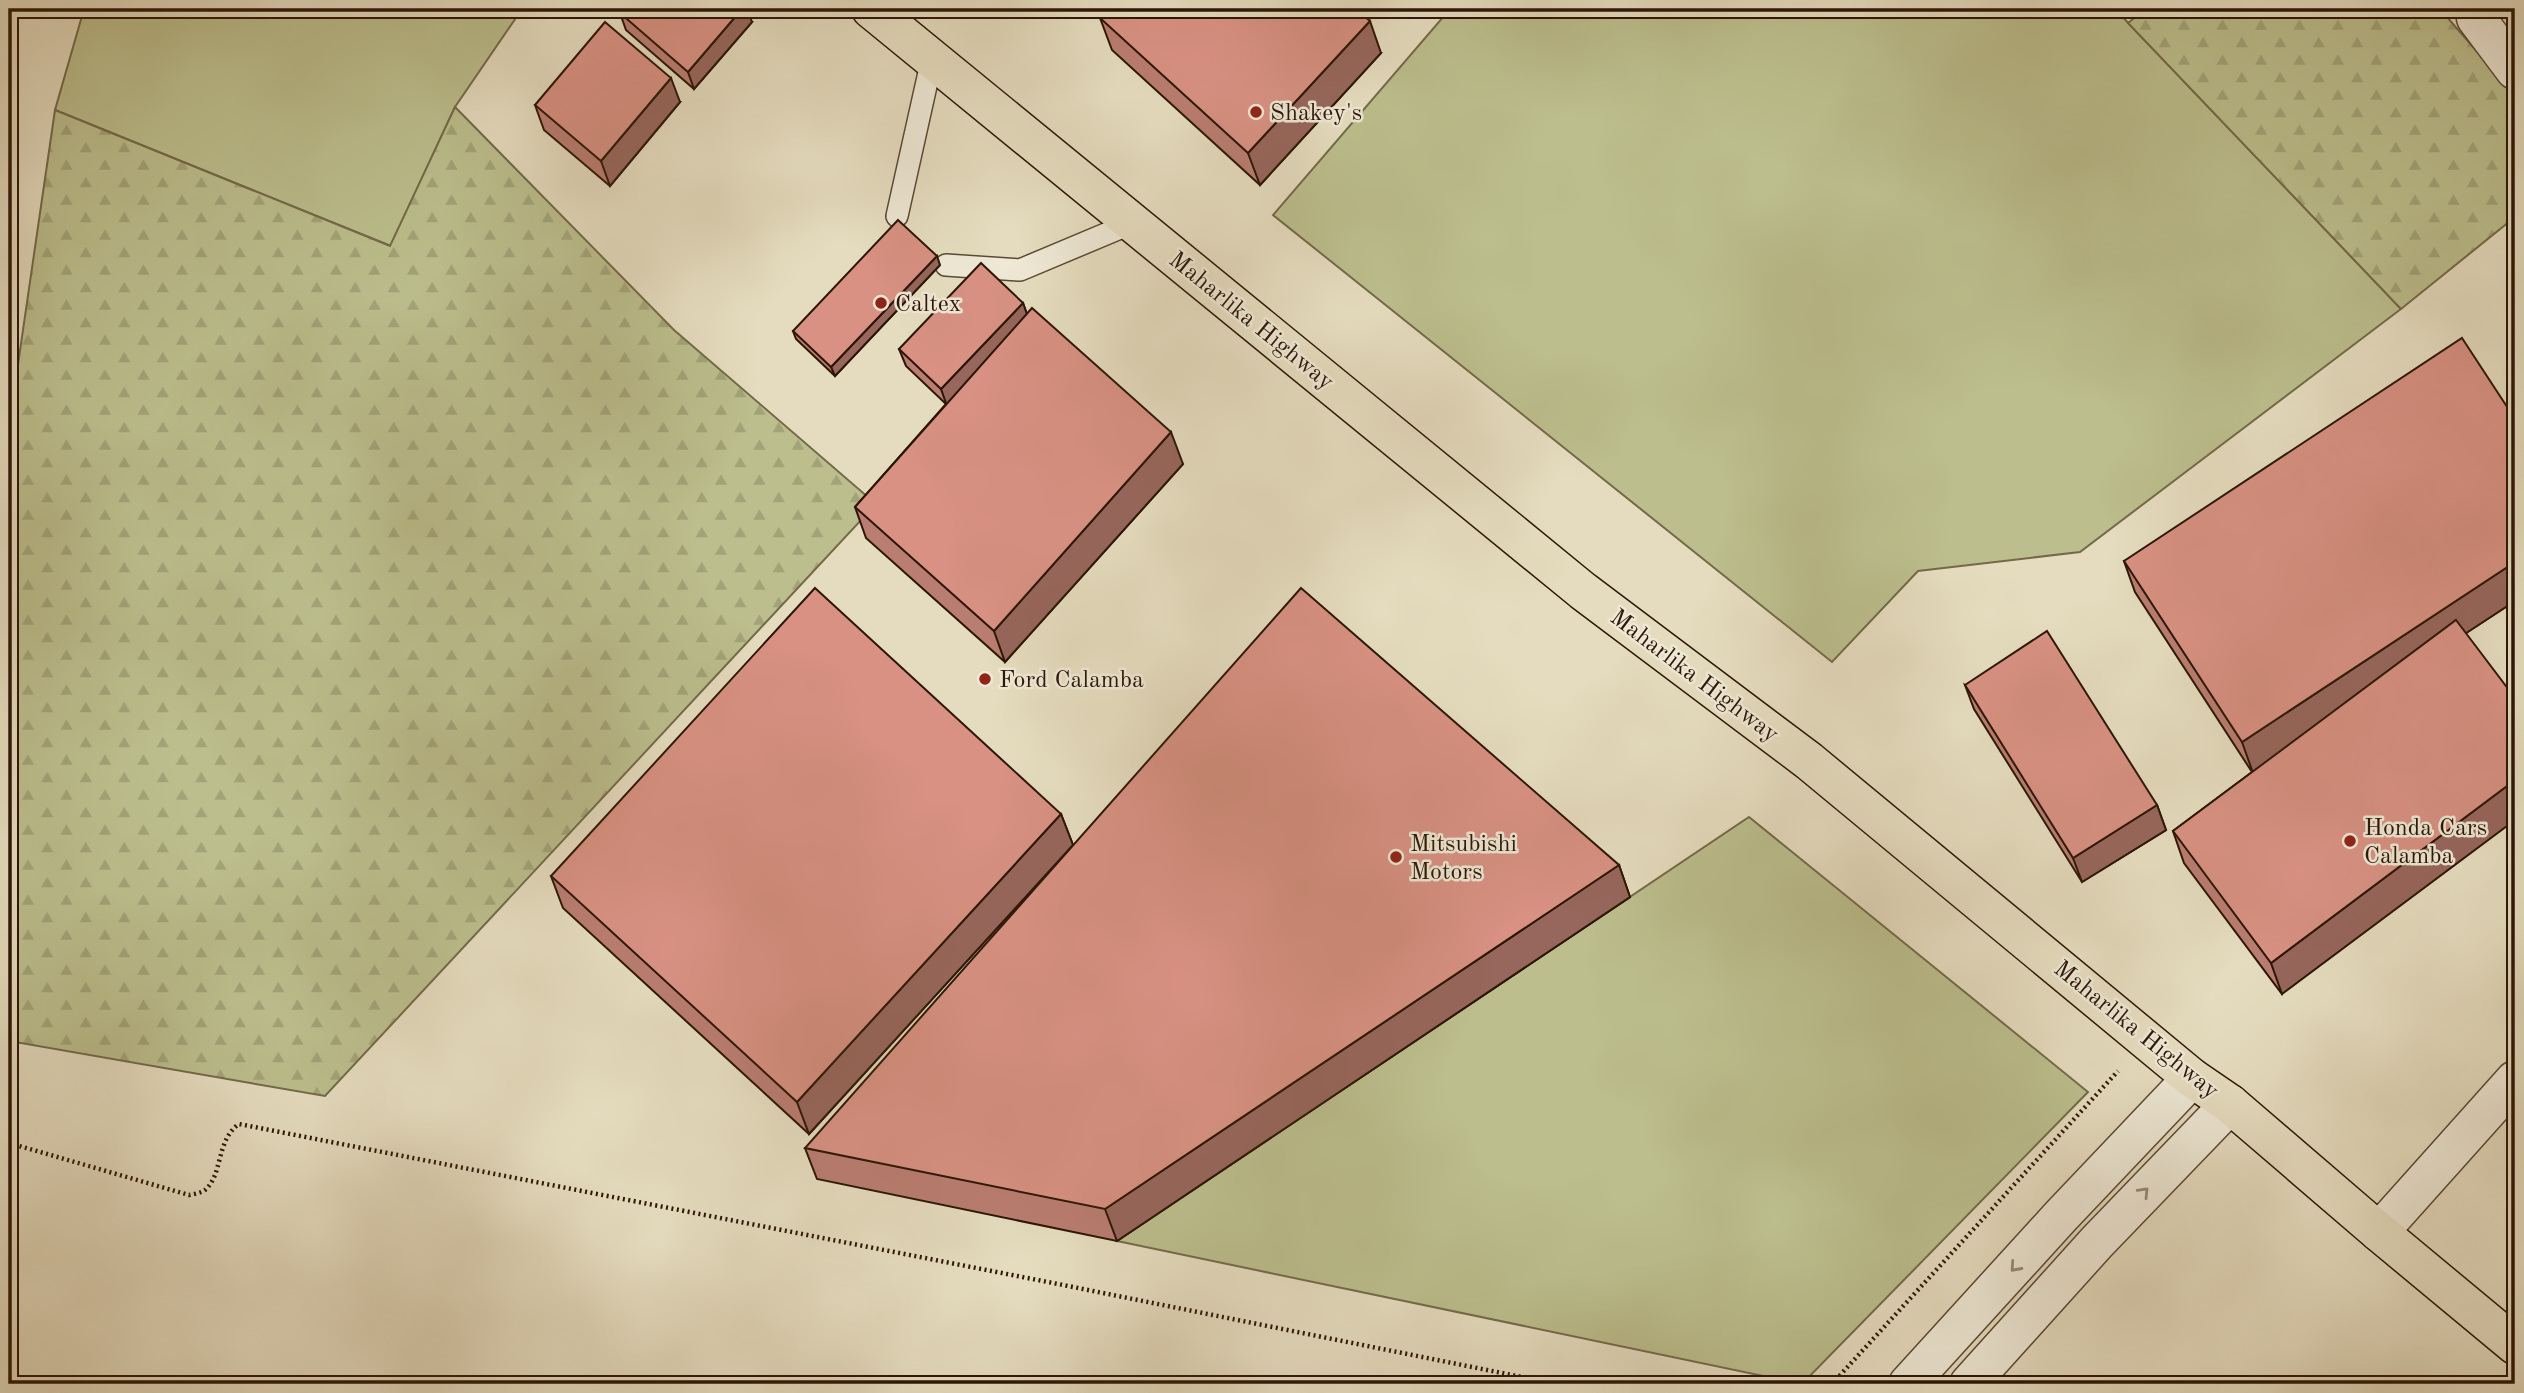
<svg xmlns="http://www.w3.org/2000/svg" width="2524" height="1393" font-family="'Old Standard TT',serif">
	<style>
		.grass { fill: #bcbe8d; stroke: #746a4a; stroke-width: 2 }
		.forest { fill: url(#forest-firs); stroke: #746a4a; stroke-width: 2 }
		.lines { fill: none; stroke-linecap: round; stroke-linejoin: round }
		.service-casing { stroke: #5a4835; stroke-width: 24 }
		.minor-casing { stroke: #5a4835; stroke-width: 41 }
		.trunk-casing { stroke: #2c1607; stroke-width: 41 }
		.path { stroke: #2c1607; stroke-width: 4.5; stroke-dasharray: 2 3.5; stroke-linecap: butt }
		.service { stroke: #eee8d5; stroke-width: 21 }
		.minor { stroke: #eee8d5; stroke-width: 38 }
		.trunk { stroke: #e5dcbf; stroke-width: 38 }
		.wall { fill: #ba7d71; stroke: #2c1607; stroke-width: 2 }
		.shaded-wall { fill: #97665c; stroke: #2c1607; stroke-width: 2 }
		.building { fill: #d89183; stroke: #2c1607; stroke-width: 2 }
		.oneway { stroke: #978a78 }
		.poi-dot { fill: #8f2418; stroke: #eee8d5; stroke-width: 2.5 }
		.labels { text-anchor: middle; stroke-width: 5; stroke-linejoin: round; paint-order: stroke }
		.poi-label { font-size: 24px; fill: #2c1607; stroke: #eee8d5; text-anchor: start }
		.street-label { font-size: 24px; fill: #2c1607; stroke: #eee8d5 }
	</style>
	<defs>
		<pattern id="forest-firs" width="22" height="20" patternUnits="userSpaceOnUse" patternTransform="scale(1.75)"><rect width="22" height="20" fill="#bcbe8d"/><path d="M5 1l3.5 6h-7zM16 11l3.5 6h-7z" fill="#a2a378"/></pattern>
	</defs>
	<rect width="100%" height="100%" fill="#e5dcbf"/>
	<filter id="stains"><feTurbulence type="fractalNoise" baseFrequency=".00286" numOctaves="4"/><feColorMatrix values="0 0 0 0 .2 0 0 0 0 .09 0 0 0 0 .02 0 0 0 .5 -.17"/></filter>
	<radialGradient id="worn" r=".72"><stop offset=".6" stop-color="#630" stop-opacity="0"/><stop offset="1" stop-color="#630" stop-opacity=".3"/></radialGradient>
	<!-- grass -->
	<g class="grass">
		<path d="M84,9h438l-67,98 -64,139 -336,-136z"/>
		<path d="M1450,9h665l286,300 -321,243 -162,19 -86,91 -559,-447z"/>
		<path d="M1749,817l339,275 -286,292 -685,-143z"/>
	</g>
	<!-- forest -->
	<g class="forest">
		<path d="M2145,9h295l75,86v122l-114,92 -273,-286z"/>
		<path d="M455,107l219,223 202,174 -551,592 -316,-55v-615l46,-316 335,136z"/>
	</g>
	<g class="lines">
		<!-- service casing -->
		<g class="service-casing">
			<g id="service">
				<path d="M897,216l35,-157"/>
				<path d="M946,265l74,5 112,-47"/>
			</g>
		</g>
		<!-- minor casing -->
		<g class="minor-casing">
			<g id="minor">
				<path d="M2476,18l39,52"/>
				<path d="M2379,1232l136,-152"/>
				<path d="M1908,1384l153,-168 131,-138"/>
				<path d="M1969,1384l128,-142 133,-138"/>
			</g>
		</g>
		<!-- trunk casing -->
		<g class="trunk-casing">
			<path id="trunk" d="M871,9l712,582 226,170 383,317 38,26 149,128 136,113"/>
		</g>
		<!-- path -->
		<g class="path">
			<path d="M9,1143l180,52c5,-1 12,-2 16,-5 18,-15 11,-50 34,-66l814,159 504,101"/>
			<path d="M1832,1384l286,-313"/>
		</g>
		<!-- service -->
		<use href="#service" class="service"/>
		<!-- minor -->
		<use href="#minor" class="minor"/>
		<!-- trunk -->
		<use href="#trunk" class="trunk"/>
	</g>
	<!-- wall -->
	<g class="wall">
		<path d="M620,13l132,9 -58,67 -68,-59z"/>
		<path d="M1100,18l281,35 -121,132 -148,-135z"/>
		<path d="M680,102l-70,84 -66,-56 -9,-25z"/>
		<path d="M940,265l-105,111 -39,-37 -3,-8z"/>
		<path d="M1023,303l4,11 156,150 -178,198 -139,-124 -11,-31 91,-103 -40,-38 -7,-17z"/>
		<path d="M2515,419v182l-49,32 -184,361 -98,-131 -11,-32 79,-59 -117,-180 -11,-31z"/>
		<path d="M1965,685l192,120 9,25 -84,52 -108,-173z"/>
		<path d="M1061,814l12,31 -264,289 -246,-226 -12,-32z"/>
		<path d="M1619,865l11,32 -513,344 -300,-62 -12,-31z"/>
	</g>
	<!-- shaded-wall -->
	<g class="shaded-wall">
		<path d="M742,9h5l5,13 -58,67 -6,-17z"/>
		<path d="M1370,21l11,32 -121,132 -12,-32z"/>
		<path d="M671,78l9,24 -70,84 -9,-25z"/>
		<path d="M937,256l3,9 -105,111 -4,-9z"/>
		<path d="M1023,303l6,17 -82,86 -6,-17z"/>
		<path d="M1171,432l12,32 -178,198 -11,-31z"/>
		<path d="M2515,562v39l-262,172 -11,-31z"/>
		<path d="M2515,780v40l-233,174 -11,-31z"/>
		<path d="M2157,805l9,25 -84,52 -9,-24z"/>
		<path d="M1061,814l12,31 -264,289 -12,-32z"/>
		<path d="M1619,865l11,32 -513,344 -12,-32z"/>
	</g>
	<!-- building -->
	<g class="building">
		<path d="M624,9h118l-54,63 -68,-59z"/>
		<path d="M1109,9h247l14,12 -122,132 -148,-135z"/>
		<path d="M605,22l66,56 -70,83 -66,-56z"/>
		<path d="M898,220l39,36 -106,111 -38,-36z"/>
		<path d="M981,263l42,40 -82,86 -42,-40z"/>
		<path d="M1032,308l139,124 -177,199 -139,-124z"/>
		<path d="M2462,338l53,81v143l-273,180 -118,-181z"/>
		<path d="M815,588l246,226 -264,288 -246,-226z"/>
		<path d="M1301,588l318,277 -514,344 -300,-61z"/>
		<path d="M2456,620l59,78v82l-244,183 -98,-132z"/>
		<path d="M2047,631l110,174 -84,53 -108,-173z"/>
	</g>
	<!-- one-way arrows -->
	<defs><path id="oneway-chevron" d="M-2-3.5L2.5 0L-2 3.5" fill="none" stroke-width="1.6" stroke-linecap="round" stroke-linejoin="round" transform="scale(1.75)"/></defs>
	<g class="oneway">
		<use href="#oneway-chevron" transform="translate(2144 1192) rotate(-46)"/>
		<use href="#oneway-chevron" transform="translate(2015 1267) rotate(132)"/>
	</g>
	<!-- markers -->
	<g class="poi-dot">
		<circle cx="1256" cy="112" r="7"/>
		<circle cx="881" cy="303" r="7"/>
		<circle cx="985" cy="679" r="7"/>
		<circle cx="2350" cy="841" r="7"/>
		<circle cx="1396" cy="857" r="7"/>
	</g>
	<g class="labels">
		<!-- poi labels -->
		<g class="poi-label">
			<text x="1270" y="120">Shakey's</text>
			<text x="895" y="311">Caltex</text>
			<text x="999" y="687">Ford Calamba</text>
			<text x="2364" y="835">Honda Cars<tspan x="2364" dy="28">Calamba</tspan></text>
			<text x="1410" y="851">Mitsubishi<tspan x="1410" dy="28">Motors</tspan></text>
		</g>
		<!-- street labels -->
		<g class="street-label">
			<text transform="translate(1252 320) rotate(39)" y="8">Maharlika Highway</text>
			<text transform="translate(1695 675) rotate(37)" y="8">Maharlika Highway</text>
			<text transform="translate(2137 1029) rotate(39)" y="8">Maharlika Highway</text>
		</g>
	</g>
	<!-- margin -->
	<rect width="2524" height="1393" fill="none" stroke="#e5dcbf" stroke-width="35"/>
	<rect x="10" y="10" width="2503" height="1372" fill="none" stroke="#2c1607" stroke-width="3.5"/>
	<rect x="18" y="18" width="2489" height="1358" fill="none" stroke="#2c1607" stroke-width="2"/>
	<rect width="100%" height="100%" filter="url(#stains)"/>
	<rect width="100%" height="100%" fill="url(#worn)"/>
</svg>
